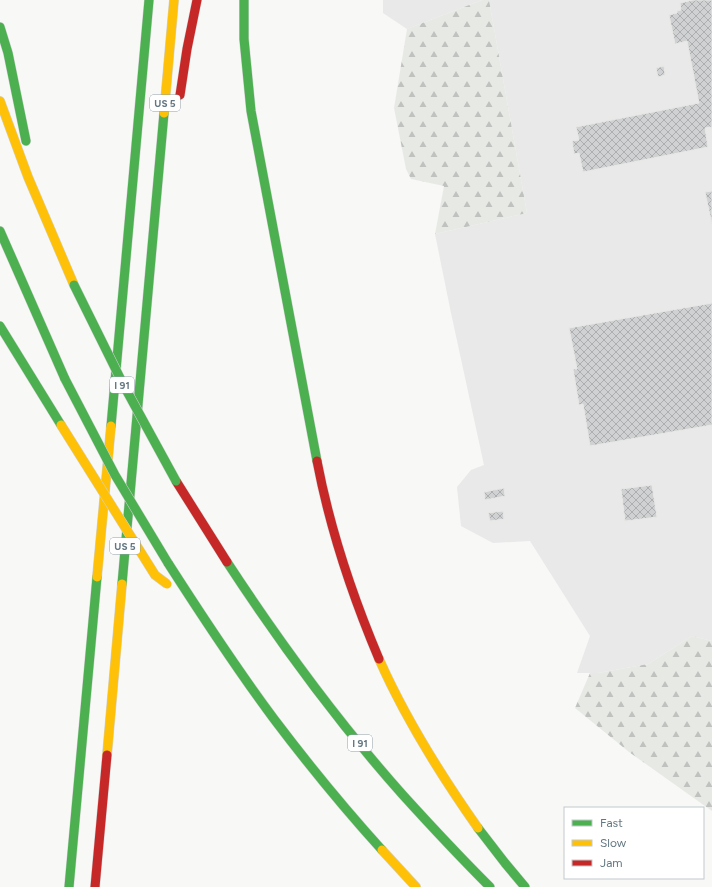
<svg xmlns="http://www.w3.org/2000/svg" width="712" height="887" font-family="Figtree,sans-serif">
	<style>
		.built { fill: #e8e9e8 }
		.forest { fill: url(#forest-firs) }
		.building { fill: url(#building-cross-hatch); stroke: #e8e8e6 }
		.lines { fill: none; stroke-linecap: round; stroke-linejoin: round }
		.fast-casing { stroke: #d3d4d4; stroke-width: 10 }
		.slow-casing { stroke: #d3d4d4; stroke-width: 10 }
		.jam-casing { stroke: #d3d4d4; stroke-width: 10 }
		.fast { stroke: #4caf50; stroke-width: 9 }
		.slow { stroke: #ffc107; stroke-width: 9 }
		.jam { stroke: #c62828; stroke-width: 9 }
		.fast-bridge-casing { stroke: #d3d4d4; stroke-width: 10; stroke-linecap: butt }
		.slow-bridge-casing { stroke: #d3d4d4; stroke-width: 10; stroke-linecap: butt }
		.fast-bridge { stroke: #4caf50; stroke-width: 9 }
		.slow-bridge { stroke: #ffc107; stroke-width: 9 }
		.labels { text-anchor: middle; stroke-width: 4; stroke-linejoin: round; paint-order: stroke }
		.shield { fill: #fff; stroke: #92a0a8; stroke-width: 1 }
		.shield-label { font-size: 10px; font-weight: bold; fill: #637782 }
	</style>
	<defs>
		<pattern id="forest-firs" width="22" height="20" patternUnits="userSpaceOnUse"><rect width="22" height="20" fill="#e7eae4"/><path d="M5 1l3.5 6h-7zM16 11l3.5 6h-7z" fill="#bfc2be"/></pattern>
		<pattern id="building-cross-hatch" width="8" height="8" patternUnits="userSpaceOnUse"><rect width="8" height="8" fill="#cfd1d2"/><path d="M0 0l8 8M0 8l8-8" fill="none" stroke="#acaeb0"/></pattern>
	</defs>
	<rect width="100%" height="100%" fill="#f8f8f7"/>
	<!-- built -->
	<g class="built">
		<path d="M383,0h99l-75,29 -24,-16z"/>
		<path d="M489,0h223v641l-20,-5 -44,28 -50,9h-21l13,-37 -60,-95 -37,2 -32,-17 -4,-39 14,-17 13,-5 -33,-152 -16,-79 92,-21z"/>
	</g>
	<!-- forest -->
	<g class="forest">
		<path d="M482,0h7l38,213 -92,21 9,-48 -33,-7 -5,-10 -12,-61 13,-79z"/>
		<path d="M692,636l20,5v170l-83,-59 -54,-44 15,-35h8l50,-9z"/>
	</g>
	<!-- building -->
	<g class="building">
		<path d="M693,0h19v127l-7,1 3,19 -125,25 -4,-19 -5,1 -2,-13 7,-1 -3,-13 123,-24 -12,-62 -12,3 -6,-29 8,-2v-2l4,-1 -1,-7z"/>
		<path d="M664,66l1,9 -7,2 -2,-9z"/>
		<path d="M712,191v34l-7,-33z"/>
		<path d="M712,303v122l-122,21 -7,-42 -4,1 -6,-36h4l-8,-41z"/>
		<path d="M652,485l5,32 -32,4 -4,-32z"/>
		<path d="M504,488l1,8 -20,4 -1,-8z"/>
		<path d="M503,511l1,8 -14,2 -2,-8z"/>
	</g>
	<g class="lines">
		<!-- fast casing -->
		<g class="fast-casing">
			<g id="fast">
				<path d="M244,0v39l7,72 66,350"/>
				<path d="M0,27l8,26 18,88"/>
				<path d="M0,231l65,148"/>
				<path d="M0,326l61,99"/>
				<path d="M111,426l38,-426"/>
				<path d="M227,562c53,81 111,160 175,232 29,32 58,63 88,93"/>
				<path d="M168,563c34,53 68,105 106,156 34,45 70,89 108,131"/>
				<path d="M122,584l42,-471"/>
				<path d="M478,828l27,35 20,24"/>
				<path d="M69,887l28,-310"/>
			</g>
		</g>
		<!-- slow casing -->
		<g class="slow-casing">
			<g id="slow">
				<path d="M0,101l28,76 46,108"/>
				<path d="M164,113l10,-113"/>
				<path d="M97,577l14,-151"/>
				<path d="M379,659c27,61 61,115 99,169"/>
				<path d="M107,755l15,-171"/>
				<path d="M382,850l34,37"/>
			</g>
		</g>
		<!-- jam casing -->
		<g class="jam-casing">
			<g id="jam">
				<path d="M180,95l7,-46 10,-49"/>
				<path d="M317,461c13,68 35,134 62,198"/>
				<path d="M176,481l51,81"/>
				<path d="M95,887l12,-132"/>
			</g>
		</g>
		<!-- fast -->
		<use href="#fast" class="fast"/>
		<!-- slow -->
		<use href="#slow" class="slow"/>
		<!-- jam -->
		<use href="#jam" class="jam"/>
		<!-- fast-bridge casing -->
		<g class="fast-bridge-casing">
			<g id="fast-bridge">
				<path d="M74,285l49,99 53,97"/>
				<path d="M65,379l50,96 53,88"/>
			</g>
		</g>
		<!-- slow-bridge casing -->
		<g class="slow-bridge-casing">
			<path id="slow-bridge" d="M61,425l94,150 12,9"/>
		</g>
		<!-- fast-bridge -->
		<use href="#fast-bridge" class="fast-bridge"/>
		<!-- slow-bridge -->
		<use href="#slow-bridge" class="slow-bridge"/>
	</g>
	<g class="labels">
		<!-- shield labels -->
		<g class="shield">
			<rect x="150" y="95" width="30" height="16" rx="3"/>
			<rect x="110" y="377" width="24" height="16" rx="3"/>
			<rect x="110" y="538" width="30" height="16" rx="3"/>
			<rect x="348" y="735" width="24" height="16" rx="3"/>
		</g>
		<g class="shield-label">
			<text x="165" y="107">US 5</text>
			<text x="122" y="389">I 91</text>
			<text x="125" y="550">US 5</text>
			<text x="360" y="747">I 91</text>
		</g>
	</g>
	<!-- legend -->
	<rect x="564" y="807" width="140" height="72" fill="#ffffff" stroke="#c1c9cd"/>
	<rect x="572" y="820" width="20" height="6" fill="#4caf50" stroke="#c1c9cd"/>
	<text x="600" y="827" font-size="12" fill="#637782">Fast</text>
	<rect x="572" y="840" width="20" height="6" fill="#ffc107" stroke="#c1c9cd"/>
	<text x="600" y="847" font-size="12" fill="#637782">Slow</text>
	<rect x="572" y="860" width="20" height="6" fill="#c62828" stroke="#c1c9cd"/>
	<text x="600" y="867" font-size="12" fill="#637782">Jam</text>
</svg>
